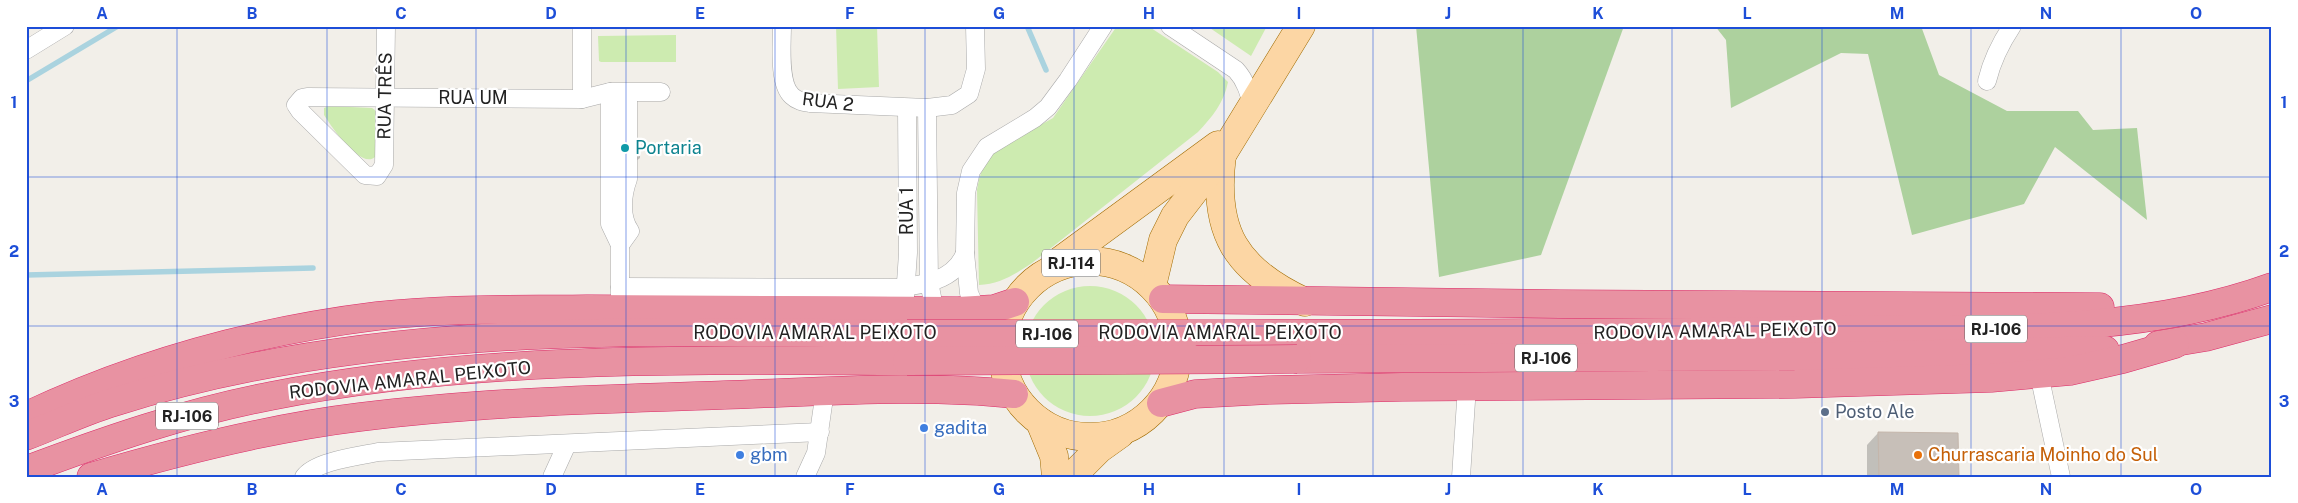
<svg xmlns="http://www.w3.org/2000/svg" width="2298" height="503" font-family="'Public Sans',sans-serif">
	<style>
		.grass { fill: #cdebb0 }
		.forest { fill: #add19e }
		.shadow { fill: #0003 }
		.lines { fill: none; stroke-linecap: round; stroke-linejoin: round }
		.stream { stroke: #aad3df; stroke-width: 5.5 }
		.building { fill: #c7bfb8; stroke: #c4b6ab }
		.street-casing { stroke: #a9a9a9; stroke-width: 19 }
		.primary-casing { stroke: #a06b00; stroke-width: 29 }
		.highway-casing { stroke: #dc2a67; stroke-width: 29 }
		.street { stroke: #fff; stroke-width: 18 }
		.primary { stroke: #fcd6a4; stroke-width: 28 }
		.highway { stroke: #e892a2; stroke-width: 28 }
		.highway-bridge-casing { stroke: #dc2a67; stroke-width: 29; stroke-linecap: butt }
		.highway-bridge { stroke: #e892a2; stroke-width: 28 }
		.grid { fill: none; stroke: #1d4ed8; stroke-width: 1; stroke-opacity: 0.55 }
		.culture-dot { fill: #0f9aa8; stroke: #fff; stroke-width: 2 }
		.service-dot { fill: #5c6f8a; stroke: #fff; stroke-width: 2 }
		.shop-dot { fill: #3f7fe0; stroke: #fff; stroke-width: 2 }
		.food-dot { fill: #e8710a; stroke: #fff; stroke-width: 2 }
		.labels { text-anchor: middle; stroke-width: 4.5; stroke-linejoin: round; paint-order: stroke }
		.shield { fill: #fff; stroke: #646464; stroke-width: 1 }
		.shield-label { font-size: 16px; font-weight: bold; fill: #222 }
		.street-label { font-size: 18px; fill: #222; stroke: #fff }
		.culture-label { font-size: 18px; fill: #0d838f; stroke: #fff; text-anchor: start }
		.service-label { font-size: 18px; fill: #4e5e75; stroke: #fff; text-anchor: start }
		.shop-label { font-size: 18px; fill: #366cbe; stroke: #fff; text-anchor: start }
		.food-label { font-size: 18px; fill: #c56008; stroke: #fff; text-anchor: start }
		.neatline { fill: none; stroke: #1d4ed8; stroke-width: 2 }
		.grid-label { font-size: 16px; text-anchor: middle; font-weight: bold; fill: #1d4ed8 }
	</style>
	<rect width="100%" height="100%" fill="#f2efe9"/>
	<!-- grass -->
	<g class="grass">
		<path d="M836,26h41l2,61 -41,2z"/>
		<path d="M1117,26h31l70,46 10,10c-4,21 -16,35 -30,50l-166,131c-18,12 -32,21 -53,22l-2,-95 2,-11 6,-17 14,-14 54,-30z"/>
		<path d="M1207,26h60l-16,30z"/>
		<path d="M676,35v27h-75l-2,-1 -1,-25z"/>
		<path d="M329,106l43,2 4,3v45c-14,16 -45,-30 -52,-41v-7z"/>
		<circle cx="1090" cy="351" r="65"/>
	</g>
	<!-- forest -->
	<g class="forest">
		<path d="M1416,26h208l-83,229 -102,22z"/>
		<path d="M1715,26h206l18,49 68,36h71l15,19 44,-2 10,92 -92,-73 -31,57 -112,31 -44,-181 -27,-1 -110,55 -5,-68z"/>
	</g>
	<!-- shadow -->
	<g class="shadow">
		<path d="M640,142v16l-4,3v-16z"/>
		<path d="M1878,433l80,44h-91v-32z"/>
	</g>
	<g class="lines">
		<!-- stream -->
		<g class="stream">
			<path d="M1027,26l19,44"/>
			<path d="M26,81l92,-55"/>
			<path d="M26,275l287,-7"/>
		</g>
	</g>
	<!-- building -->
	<path class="building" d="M1878,432l80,1 1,44h-80z"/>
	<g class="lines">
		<!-- street casing -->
		<g class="street-casing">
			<g id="street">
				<path d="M386,26l-2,139 -7,11 -12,-1 -65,-64 -4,-6 6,-7 5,-1 275,2 28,-7h51"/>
				<path d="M782,26c0,18 -4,58 10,70 5,5 12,6 18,7l117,5 25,-3 17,-11 7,-25 -1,-43"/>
				<path d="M1170,26l66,44c10,11 13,23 17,38"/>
				<path d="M26,50l39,-24"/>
				<path d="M1987,81c5,-21 13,-37 25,-55"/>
				<path d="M610,92v132l10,21v54"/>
				<path d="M582,99v-73"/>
				<path d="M927,108l2,174 4,20 7,9"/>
				<path d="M620,245l10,-14c-10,-14 -8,-36 -2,-52v-86"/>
				<path d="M620,287l276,1c26,-3 59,-7 69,-35"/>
				<path d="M905,297l3,-44 -1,-145"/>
				<path d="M977,311l-8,-18 -4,-40 1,-60 5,-22 16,-24 48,-29 13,-11 20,-27 35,-54"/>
				<path d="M2039,374l22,103"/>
				<path d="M304,477c11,-16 56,-21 74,-25l442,-20"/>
				<path d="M552,477l15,-33"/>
				<path d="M805,477l11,-24 9,-62"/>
				<path d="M1461,477l6,-91"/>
			</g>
		</g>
		<!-- primary casing -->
		<g class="primary-casing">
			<g id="primary">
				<path d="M1222,155c-10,77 14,115 83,147"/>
				<circle cx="1090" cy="349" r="88"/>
				<path d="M1057,263l161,-118"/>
				<path d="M1152,286l11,-46 12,-24 47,-61 79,-129"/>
				<path d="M1040,422l14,34 2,21"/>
				<path d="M1071,477l28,-28 21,-15"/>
			</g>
		</g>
		<!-- highway casing -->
		<g class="highway-casing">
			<g id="highway">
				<path d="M1163,299l397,5 540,3"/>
				<path d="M1188,334c217,-1 434,0 651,-4 144,-2 295,7 433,-43"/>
				<path d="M2158,345l48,-8 66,-18"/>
				<path d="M1297,359l548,-3 260,-6"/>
				<path d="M1161,403l34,-9 74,-4 133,-3 393,-3 196,-6 79,-7 53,-12 52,-15"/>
				<path d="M26,416c112,-53 229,-85 351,-100 70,-8 140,-6 210,-7 124,0 247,2 371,2l36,-2 21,-7"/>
				<path d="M26,436c29,-11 58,-25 88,-34 257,-81 526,-71 793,-68"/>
				<path d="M26,470c80,-30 161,-58 245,-74 207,-41 426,-36 636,-35"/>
				<path d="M91,477c88,-26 178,-49 269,-60 120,-15 243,-18 364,-22 94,-3 197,-11 290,-1"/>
			</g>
		</g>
		<!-- street -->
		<use href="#street" class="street"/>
		<!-- primary -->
		<use href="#primary" class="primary"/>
		<!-- highway -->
		<use href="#highway" class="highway"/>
		<!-- highway-bridge casing -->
		<g class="highway-bridge-casing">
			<g id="highway-bridge">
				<path d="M907,334h281"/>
				<path d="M907,361l390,-2"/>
			</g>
		</g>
		<!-- highway-bridge -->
		<use href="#highway-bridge" class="highway-bridge"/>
	</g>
	<!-- grid -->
	<path class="grid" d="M177,26v451M327,26v451M476,26v451M626,26v451M775,26v451M925,26v451M1074,26v451M1224,26v451M1373,26v451M1523,26v451M1672,26v451M1822,26v451M1971,26v451M2121,26v451M26,177h2246M26,326h2246"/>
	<!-- markers -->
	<circle class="culture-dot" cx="625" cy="148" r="5"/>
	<circle class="service-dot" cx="1825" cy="412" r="5"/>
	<g class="shop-dot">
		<circle cx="924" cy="428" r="5"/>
		<circle cx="740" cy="455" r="5"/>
	</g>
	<circle class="food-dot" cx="1918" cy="455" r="5"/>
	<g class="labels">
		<!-- shield labels -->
		<g class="shield">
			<rect x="1042" y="249.5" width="58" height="27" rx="4"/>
			<rect x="1965" y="315.5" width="62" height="27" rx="4"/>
			<rect x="1016" y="320.5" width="62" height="27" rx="4"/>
			<rect x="1515" y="344.5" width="62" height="27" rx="4"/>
			<rect x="156" y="402.5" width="62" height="27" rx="4"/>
		</g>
		<g class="shield-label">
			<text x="1071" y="269">RJ-114</text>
			<text x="1996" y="335">RJ-106</text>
			<text x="1047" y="340">RJ-106</text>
			<text x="1546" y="364">RJ-106</text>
			<text x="187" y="422">RJ-106</text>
		</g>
		<!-- street labels -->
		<g class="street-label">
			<text transform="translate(385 96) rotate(-89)" y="6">RUA TRÊS</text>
			<text x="473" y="104">RUA UM</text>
			<text transform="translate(828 102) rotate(7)" y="6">RUA 2</text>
			<text transform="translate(907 211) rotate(-90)" y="6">RUA 1</text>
			<text transform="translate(1715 331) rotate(-1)" y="6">RODOVIA AMARAL PEIXOTO</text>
			<text x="815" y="339">RODOVIA AMARAL PEIXOTO</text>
			<text x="1220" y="339">RODOVIA AMARAL PEIXOTO</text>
			<text transform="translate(410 380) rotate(-6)" y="6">RODOVIA AMARAL PEIXOTO</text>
		</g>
		<!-- culture labels -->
		<g class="culture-label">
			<text x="635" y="154">Portaria</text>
		</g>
		<!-- service labels -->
		<g class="service-label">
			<text x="1835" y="418">Posto Ale</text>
		</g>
		<!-- shop labels -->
		<g class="shop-label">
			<text x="934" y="434">gadita</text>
			<text x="750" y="461">gbm</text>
		</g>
		<!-- food labels -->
		<g class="food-label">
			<text x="1928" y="461">Churrascaria Moinho do Sul</text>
		</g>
	</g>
	<!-- border -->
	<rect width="2298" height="503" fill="none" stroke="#ffffff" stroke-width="55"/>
	<rect x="28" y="28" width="2242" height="448" class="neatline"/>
	<g class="grid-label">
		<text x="102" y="19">A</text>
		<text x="252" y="19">B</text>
		<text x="401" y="19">C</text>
		<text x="551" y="19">D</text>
		<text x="700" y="19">E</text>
		<text x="850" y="19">F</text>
		<text x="999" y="19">G</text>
		<text x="1149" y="19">H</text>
		<text x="1299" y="19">I</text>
		<text x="1448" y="19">J</text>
		<text x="1598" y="19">K</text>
		<text x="1747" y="19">L</text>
		<text x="1897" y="19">M</text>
		<text x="2046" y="19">N</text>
		<text x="2196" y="19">O</text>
		<text x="14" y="108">1</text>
		<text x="2284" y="108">1</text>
		<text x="14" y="257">2</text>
		<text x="2284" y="257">2</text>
		<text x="14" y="407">3</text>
		<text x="2284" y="407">3</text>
		<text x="102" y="495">A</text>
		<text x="252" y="495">B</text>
		<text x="401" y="495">C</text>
		<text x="551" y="495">D</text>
		<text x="700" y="495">E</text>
		<text x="850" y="495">F</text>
		<text x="999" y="495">G</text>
		<text x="1149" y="495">H</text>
		<text x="1299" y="495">I</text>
		<text x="1448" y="495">J</text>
		<text x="1598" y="495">K</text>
		<text x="1747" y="495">L</text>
		<text x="1897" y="495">M</text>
		<text x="2046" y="495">N</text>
		<text x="2196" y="495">O</text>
	</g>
</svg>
